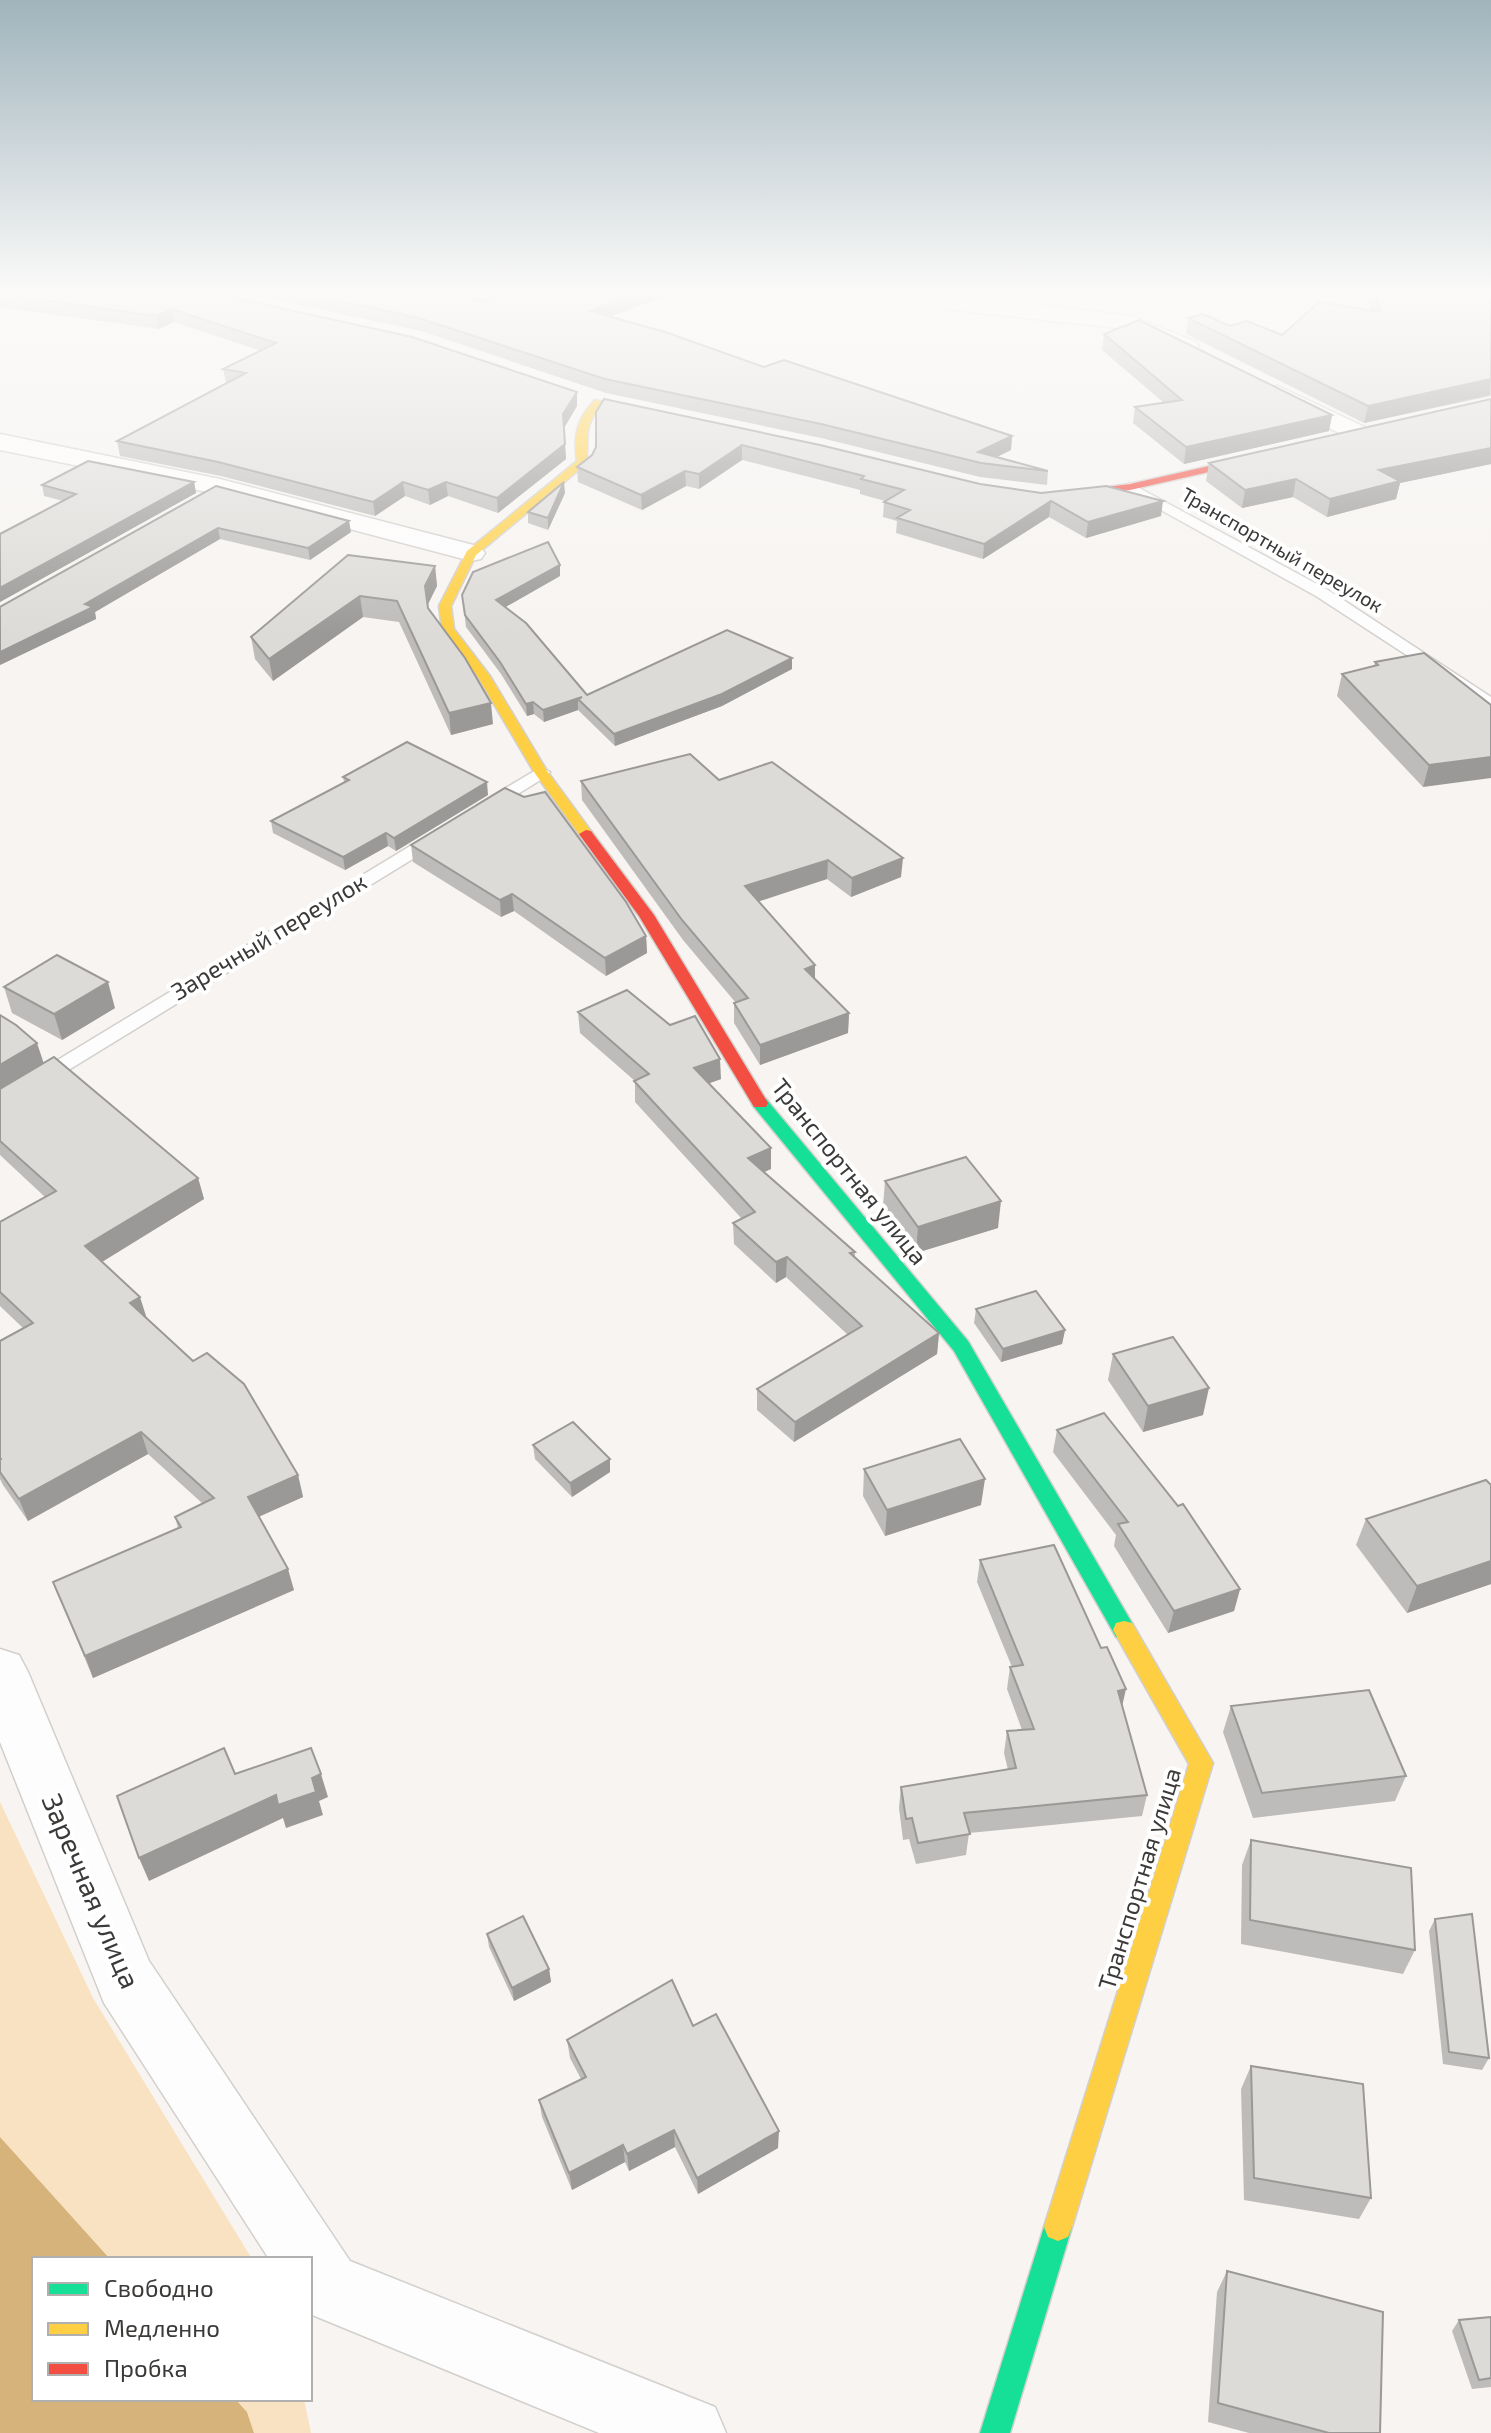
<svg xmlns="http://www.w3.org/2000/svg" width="1491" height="2433" font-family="'Exo 2',sans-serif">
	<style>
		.green { fill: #f9e2c1 }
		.water { fill: #d5b37b }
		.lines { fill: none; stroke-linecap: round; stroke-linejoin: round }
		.lane-casing { stroke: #d2d0cd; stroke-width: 3 }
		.street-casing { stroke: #d2d0cd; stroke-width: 3 }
		.fast-casing { stroke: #d2d0cd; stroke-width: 3 }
		.slow-casing { stroke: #d2d0cd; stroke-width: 3 }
		.jam-casing { stroke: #d2d0cd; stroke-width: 3 }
		.lane { fill: #fefdfd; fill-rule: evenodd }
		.street { fill: #fefdfd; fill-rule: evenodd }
		.fast { fill: #16e098; fill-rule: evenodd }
		.slow { fill: #ffcf43; fill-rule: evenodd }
		.jam { fill: #f24e42; fill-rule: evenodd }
		.wall { fill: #bebcba }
		.shaded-wall { fill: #9b9997 }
		.building { fill: #dddbd8; stroke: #9b9997; stroke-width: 2 }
		.labels { text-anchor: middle; stroke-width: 8; stroke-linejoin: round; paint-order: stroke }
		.far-street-label { font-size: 20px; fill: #3c3a38; stroke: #fff }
		.street-label { font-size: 24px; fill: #3c3a38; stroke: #fff }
		.near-street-label { font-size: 28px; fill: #3c3a38; stroke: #fff }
	</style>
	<rect width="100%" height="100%" fill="#f7f4f1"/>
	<!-- green -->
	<g class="green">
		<path d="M0,1802l93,196 159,261h-142l-110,-122z"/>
		<path d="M235,2399h69l7,34h-57l-7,-21z"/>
	</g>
	<!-- water -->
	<path class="water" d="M0,2137l110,122h-76v140h201l12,13 7,21h-254z"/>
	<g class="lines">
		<!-- lane casing -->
		<g class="lane-casing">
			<g id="lane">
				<path d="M1130,483l198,107 163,107v13l-175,-114 -191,-106 -2,-3z"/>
				<path d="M541,767l9,5 -3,4 -55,34h-14l-2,-4z"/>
				<path d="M440,828l9,6 -2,4 -447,274v-17z"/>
			</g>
		</g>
		<!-- street casing -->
		<g class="street-casing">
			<g id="street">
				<path d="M915,294h34l183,22 64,26 3,5 -3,5 -8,2 -61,-25 -174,-19 -35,-11z"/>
				<path d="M1278,386l93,44 4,5 -4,5h-18l-83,-42 -4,-5 4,-5z"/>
				<path d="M0,434l220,45 261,68 4,6 -4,6 -10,2 -254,-67 -217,-44z"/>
				<path d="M0,1649l19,6 9,17 121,289 201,300 365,146 11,26h-127l-289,-119v-55h-41l-165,-256 -104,-261z"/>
			</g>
		</g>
		<!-- fast casing -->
		<g class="fast-casing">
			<g id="fast">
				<path d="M760,1098l6,1 202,242 164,282 3,7 -3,7 -8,2 -8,-2 -162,-286 -200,-244 -2,-4 2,-4z"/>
				<path d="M1058,2213l10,4 4,10 -62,206h-30l64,-206 4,-10z"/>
			</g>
		</g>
		<!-- slow casing -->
		<g class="slow-casing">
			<g id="slow">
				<path d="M595,400l9,2c-23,26 -14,33 -18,62l-110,91 -25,51 3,23 36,47 57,95 46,63 -7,4 -5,-1 -47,-65 -56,-95 -36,-48 -3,-23 28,-55 110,-90c-4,-25 0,-43 18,-61z"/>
				<path d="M1124,1621l8,2 81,140 -141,464 -4,10 -10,4 -10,-4 -4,-10 145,-463 -76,-134 3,-7z"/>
			</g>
		</g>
		<!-- jam casing -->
		<g class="jam-casing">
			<g id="jam">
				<path d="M1266,453l4,1v4l-140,32 -71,9 -5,-3 5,-3 71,-9z"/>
				<path d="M586,830l5,1 63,84 114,188 -2,4h-12l-115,-191 -60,-82z"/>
			</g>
		</g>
		<!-- lane -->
		<use href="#lane" class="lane"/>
		<!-- street -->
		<use href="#street" class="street"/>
		<!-- fast -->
		<use href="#fast" class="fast"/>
		<!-- slow -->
		<use href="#slow" class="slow"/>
		<!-- jam -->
		<use href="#jam" class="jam"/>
	</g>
	<!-- wall -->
	<g class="wall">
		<path d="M0,294h216l361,98v14l-13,22 2,31 -68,54 -50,-17 -18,9 -25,-9 -30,20 -154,-40 -101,-20 -3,-15 111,-58 -2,-1 -3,-13 38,-18 -87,-29 -15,7 -159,-22z"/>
		<path d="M248,294h198l42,7 11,-7h163v3l-52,20 154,50 248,69 -1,14 -14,7 51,14 -1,14 -67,-8 -159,-39 -215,-45 -185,-62z"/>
		<path d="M1365,294h126v102l-127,27 -178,-89 2,-16 94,17 89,-24z"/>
		<path d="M1104,334l228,81 -3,16 -145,33 -51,-41 2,-16 29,-4 -62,-53z"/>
		<path d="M1491,399v65l-91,19 -4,16 -69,18 -34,-20 -51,11 -36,-27 3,-18z"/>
		<path d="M596,412l384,72 181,32 -75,22 -37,-21 -66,42 -87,-26 1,-12 -14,-4 1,-15 1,-1 -25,-7v-4l-118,-30 -43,29 -13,-3 -44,24 -64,-28 -1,-15 15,-12 4,-8z"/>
		<path d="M194,482l2,11 -196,109v-68l63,-33 -19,-5 -2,-11z"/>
		<path d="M216,486l135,46 -41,28 -90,-21 -125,73 1,7 -96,46z"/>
		<path d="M565,493l-17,37 -20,-7v-11z"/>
		<path d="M435,566l2,20 -10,20 1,2 65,116 -42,11 -52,-113 -36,-5 -90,64 -18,-22 -4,-22z"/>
		<path d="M560,576l-55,31 82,88 205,-37v11l-70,37 -107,40 -37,-36 -34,12 -10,-8 -7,2 -26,-42 -35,-47 -4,-32z"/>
		<path d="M1375,662l116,43 -68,82 -86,-91 5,-22 32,-8z"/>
		<path d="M343,777l145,18 -92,56 -8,-5 -43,24 -72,-37 -2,-12 73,-39z"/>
		<path d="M719,780l182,97 -50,20 -24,-18 -69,22 57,78 34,34 -1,20 -88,32 -26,-42v-20h2l-53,-63 -101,-140 -1,-19z"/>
		<path d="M411,845l235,91 1,17 -41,23 -92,-65 -13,6 -88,-55z"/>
		<path d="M4,987l111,21 -53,32 -50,-27z"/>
		<path d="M578,1012l143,67 -12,4 62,65v21l-7,3 91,80v6l84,75 -2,21 -143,88 -37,-32v-21l91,-54 -62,-58 -10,6 -42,-39 -1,-21 9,-4 -107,-117v-21l-55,-48z"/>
		<path d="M0,1015l44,48 154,115 6,21 -102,63 44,56 152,157 5,22 -44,19 35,74 -201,88 -40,-96 125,-54 -3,-11 28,-13 -55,-50 -120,67 -25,-36 -3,-6v-138l23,-13 -23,-22v-84l45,-25 -45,-42z"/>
		<path d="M885,1181l113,47 -82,25 -33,-46z"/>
		<path d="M976,1309l89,21 -3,14 -61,18 -27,-39z"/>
		<path d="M1113,1354l90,61 -60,17 -35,-52z"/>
		<path d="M1057,1430l183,159 -6,22 -66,22 -54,-87 2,-11 -63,-83z"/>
		<path d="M533,1445l77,27 -38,25 -37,-38z"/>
		<path d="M864,1469l117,36 -96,31 -22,-40z"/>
		<path d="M1491,1485v99l-84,29 -51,-68 10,-26z"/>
		<path d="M980,1560l142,145 25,90 -5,21 -173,17 -3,22 -50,9 -7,-25 -6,1 -4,-32 2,-21 107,-17 -4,-17 3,-22 15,-1 -15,-41 3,-22h2l-35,-85z"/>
		<path d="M1231,1706l175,70 -11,25 -142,17 -30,-86z"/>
		<path d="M1251,1840l164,110 -12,24 -162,-30 1,-79z"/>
		<path d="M1435,1919l54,139 -7,12 -39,-6 -14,-133z"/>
		<path d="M487,1934l62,35 2,13 -37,19 -25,-54z"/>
		<path d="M693,2026l85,122 -80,46 -23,-47 -46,24 -4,-9 -53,28 -30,-73 -3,-17 42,-21 -11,-21 -3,-18z"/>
		<path d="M1251,2066l120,132 -12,21 -115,-19 -3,-111z"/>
		<path d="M1227,2271l153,162h-131l-41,-11 9,-130z"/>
		<path d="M1491,2317v70l-19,2 -20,-58 7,-11z"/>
	</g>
	<!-- shaded-wall -->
	<g class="shaded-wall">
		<path d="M634,294h28v3l-72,27v-13z"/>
		<path d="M172,309l2,13 -15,7 -2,-13z"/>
		<path d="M1491,379l-1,16 -126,28 4,-17z"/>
		<path d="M577,392v14l-13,22 -1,-14z"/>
		<path d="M1332,415l-3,16 -145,33 2,-17z"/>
		<path d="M1012,436l-1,14 -27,13 -6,-11z"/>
		<path d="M565,444l1,15 -68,54 -1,-15z"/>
		<path d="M742,445v15l-43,29v-15z"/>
		<path d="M1491,448v16l-91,19 -4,16 -69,18 3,-18 49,-29z"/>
		<path d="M685,471l1,15 -44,24 -1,-15z"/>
		<path d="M1296,479l-3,18 -51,11 3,-18z"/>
		<path d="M194,482l2,11 -196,109v-14z"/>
		<path d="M403,482l2,14 -30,20 -2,-14z"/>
		<path d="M446,482l2,14 -18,9 -2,-15z"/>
		<path d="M564,482l1,11 -17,37v-12z"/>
		<path d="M1051,501l-2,16 -66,42 1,-15z"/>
		<path d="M1163,501l-2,15 -75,22 2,-16z"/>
		<path d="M349,521l2,11 -41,28 -2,-12z"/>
		<path d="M218,528l2,11 -125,73 1,7 -96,46v-13z"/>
		<path d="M560,565v11l-63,36 -1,-12z"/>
		<path d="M435,566l2,20 -10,20 -2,-20z"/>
		<path d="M360,596l3,21 -90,64 -4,-22z"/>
		<path d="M792,658v11l-70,37 -107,40 -1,-12z"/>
		<path d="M578,699v11l-34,12 -1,-12z"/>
		<path d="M533,702l1,12 -7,2 -1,-12z"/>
		<path d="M491,703l2,21 -42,11 -2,-22z"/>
		<path d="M1491,757v21l-68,9 6,-22z"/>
		<path d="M487,782l1,13 -92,56 -2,-13z"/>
		<path d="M386,833l2,13 -43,24 -2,-13z"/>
		<path d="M903,858l-2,19 -50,20 1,-19z"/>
		<path d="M828,860l-1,19 -82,27v-20z"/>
		<path d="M512,894l2,17 -13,6 -1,-17z"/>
		<path d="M646,936l1,17 -41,23 -1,-18z"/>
		<path d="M815,965v20l-10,-16z"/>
		<path d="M108,982l7,26 -53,32 -8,-26z"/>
		<path d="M849,1013l-1,20 -88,32v-20z"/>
		<path d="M37,1043l7,21 -44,27v-26z"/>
		<path d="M720,1059l1,20 -27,10v-21z"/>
		<path d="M771,1148v21l-23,10v-21z"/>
		<path d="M198,1178l6,21 -112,69 -7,-22z"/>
		<path d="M1001,1201l-3,27 -82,25 2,-26z"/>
		<path d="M787,1257l-1,20 -10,6v-21z"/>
		<path d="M140,1297l7,22 -17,-16z"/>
		<path d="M1065,1330l-3,14 -61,18 2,-13z"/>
		<path d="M939,1333l-2,21 -143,88 1,-20z"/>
		<path d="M1209,1388l-6,27 -60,17 5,-26z"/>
		<path d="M141,1432l7,22 -120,67 -9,-22z"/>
		<path d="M610,1459v13l-38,25 -2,-14z"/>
		<path d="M298,1475l5,22 -49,22 -6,-22z"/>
		<path d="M985,1479l-4,26 -96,31 2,-26z"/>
		<path d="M1491,1561v23l-84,29 10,-27z"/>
		<path d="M288,1569l6,21 -201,88 -8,-22z"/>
		<path d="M1240,1589l-6,22 -66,22 6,-22z"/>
		<path d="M1126,1689l-5,22 -3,-20z"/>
		<path d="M321,1774l7,23 -9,4 4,14 -37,13 -3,-10 -134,63 -10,-23z"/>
		<path d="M549,1969l2,13 -37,19 -2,-13z"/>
		<path d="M674,2130l1,17 -46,24 -2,-17z"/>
		<path d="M779,2131l-1,17 -80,46 -1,-16z"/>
		<path d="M623,2145l2,17 -53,28 -3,-17z"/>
	</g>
	<!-- building -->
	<g class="building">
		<path d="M0,294h216l196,43 165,55 -14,22 2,30 -68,54 -51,-16 -18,8 -25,-8 -30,20 -155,-40 -101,-21 129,-68 -23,-4 53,-26 -104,-34 -15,7z"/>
		<path d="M307,294h139l42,7 11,-7h135l-44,17 75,21 99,35 20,-7 228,76 -34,16 70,19 -67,-8 -160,-39 -216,-45 -186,-61z"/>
		<path d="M1374,294h117v85l-123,27 -180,-88 15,-4 27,12 17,-5 35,14 37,-33 62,10z"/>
		<path d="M1139,320l193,95 -146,32 -51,-40 47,-7 -78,-66z"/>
		<path d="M604,399l216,46 160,39 61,9 65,-7 57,15 -75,21 -37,-21 -67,43 -87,-26 13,-8 -26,-8 20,-12 -43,-11 3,-3 -122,-31 -43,29 -14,-3 -44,24 -64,-28 15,-12 4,-8v-35z"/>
		<path d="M1491,399v49l-112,22 21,11 -70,18 -34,-20 -51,11 -36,-27z"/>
		<path d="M88,461l106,21 -194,106v-54l76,-40 -34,-9z"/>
		<path d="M564,482l-16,36 -20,-6z"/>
		<path d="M216,486l133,35 -41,27 -90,-20 -133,76 8,3 -93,45v-45z"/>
		<path d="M548,542l12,23 -64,35 30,23 61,72 140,-65 65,28 -70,36 -108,40 -36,-35 4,-2 -39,13 -10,-8 -7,2 -26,-42 -35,-47 -3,-20 11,-23z"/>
		<path d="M348,555l87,11 -10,20 3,22 37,50 26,45 -42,10 -52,-112 -37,-5 -91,63 -18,-22z"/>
		<path d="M1424,653l67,52v52l-62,8 -87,-91 36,-9 -3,-3z"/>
		<path d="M407,742l80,40 -93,56 -8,-5 -43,24 -72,-36 78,-41 -6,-3z"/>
		<path d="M690,754l29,26 53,-18 131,96 -51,20 -24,-18 -83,26 70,79 -10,4 44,44 -89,32 -26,-42 14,-5 -66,-78 -101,-139z"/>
		<path d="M505,788l19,9 21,-5 81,110 20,34 -41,22 -93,-64 -12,6 -89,-55z"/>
		<path d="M57,955l51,27 -54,32 -50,-27z"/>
		<path d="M627,990l43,35 25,-9 25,43 -26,9 77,80 -23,10 107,94 -5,1 89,80 -144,89 -38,-33 105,-63 -75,-69 -11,5 -43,-39 22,-11 -121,-131 15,-7 -71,-62z"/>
		<path d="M0,1015l16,10 21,18 -37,22z"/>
		<path d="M54,1057l144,121 -113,68 55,51 -10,6 63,58 14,-8 37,31 54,91 -50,22 40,72 -203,87 -32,-74 128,-55 -6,-10 39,-19 -73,-66 -122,67 -19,-27v-12l1,-1 -1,-1v-117l33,-18 -33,-31v-70l56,-31 -56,-50v-52z"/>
		<path d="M966,1157l35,44 -83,26 -33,-46z"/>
		<path d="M1036,1291l29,39 -62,19 -27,-40z"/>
		<path d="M1173,1337l36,51 -61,18 -35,-52z"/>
		<path d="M1104,1413l74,93 5,-2 57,85 -66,22 -56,-87 10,-2 -71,-92z"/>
		<path d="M573,1422l37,37 -40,24 -37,-38z"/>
		<path d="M960,1439l25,40 -98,31 -23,-41z"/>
		<path d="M1486,1480l5,5v76l-74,25 -51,-67z"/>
		<path d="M1054,1545l47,103 6,-1 19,42 -8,2 29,104 -183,18 6,21 -52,9 -6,-25 -6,1 -5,-32 115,-19 -9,-37 27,-2 -24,-62 13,-2 -43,-105z"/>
		<path d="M1369,1690l37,86 -144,17 -31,-87z"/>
		<path d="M224,1748l11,26 76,-26 10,26 -9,4 4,14 -38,13 -2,-10 -137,63 -22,-62z"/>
		<path d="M1251,1840l160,28 4,82 -165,-30z"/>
		<path d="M1472,1914l17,144 -40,-6 -14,-133z"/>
		<path d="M523,1916l26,53 -37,19 -25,-54z"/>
		<path d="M672,1980l21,46 23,-12 63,117 -82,47 -23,-48 -47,24 -4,-9 -54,28 -30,-73 47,-23 -19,-37z"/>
		<path d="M1251,2066l112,18 8,114 -117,-20z"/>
		<path d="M1227,2271l156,41 -3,121h-51l-111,-30z"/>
		<path d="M1491,2317v61l-12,2 -20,-60z"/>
	</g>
	<!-- sky -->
	<linearGradient id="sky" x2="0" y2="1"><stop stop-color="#a0b4bc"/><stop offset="0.46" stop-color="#fbfaf9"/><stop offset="1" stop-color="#fbfaf9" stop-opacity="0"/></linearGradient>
	<rect width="1491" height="635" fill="url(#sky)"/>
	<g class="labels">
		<!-- far-street labels -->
		<g class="far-street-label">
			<text transform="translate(1282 550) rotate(30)" y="7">Транспортный переулок</text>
		</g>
		<!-- street labels -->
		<g class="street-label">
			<text transform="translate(269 937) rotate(-31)" y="8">Заречный переулок</text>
			<text transform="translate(849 1172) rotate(51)" y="8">Транспортная улица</text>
			<text transform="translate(1140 1879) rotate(-73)" y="8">Транспортная улица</text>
		</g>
		<!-- near-street labels -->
		<g class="near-street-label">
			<text transform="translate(91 1891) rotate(67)" y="10">Заречная улица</text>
		</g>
	</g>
	<!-- legend -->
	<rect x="32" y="2257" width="280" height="144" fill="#ffffff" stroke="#b1b0af" stroke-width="2"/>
	<rect x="48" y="2283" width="40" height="12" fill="#16e098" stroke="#b1b0af" stroke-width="2"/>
	<text x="104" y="2297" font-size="24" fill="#3c3a38">Свободно</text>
	<rect x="48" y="2323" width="40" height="12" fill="#ffcf43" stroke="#b1b0af" stroke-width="2"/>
	<text x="104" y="2337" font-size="24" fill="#3c3a38">Медленно</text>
	<rect x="48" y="2363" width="40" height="12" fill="#f24e42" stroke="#b1b0af" stroke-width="2"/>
	<text x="104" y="2377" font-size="24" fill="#3c3a38">Пробка</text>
</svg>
